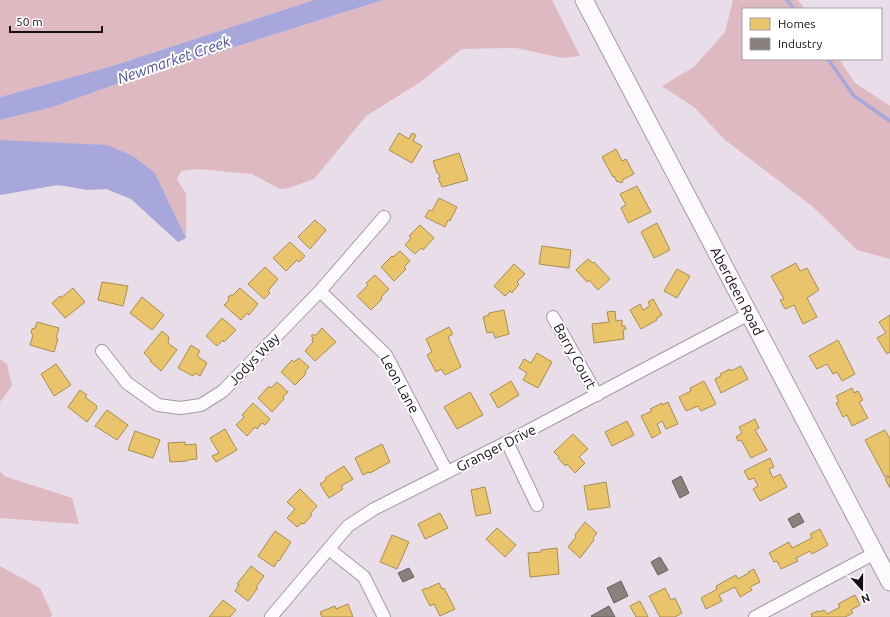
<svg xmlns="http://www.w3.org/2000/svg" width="890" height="617" font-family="Ubuntu,sans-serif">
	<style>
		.green { fill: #deb9c2 }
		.water { fill: #a8a7db }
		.homes { fill: #e9c46a; stroke: #a98d50 }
		.industry { fill: #8a817c; stroke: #675e5d }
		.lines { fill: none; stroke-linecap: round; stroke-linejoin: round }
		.stream { stroke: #a8a7db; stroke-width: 3.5 }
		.minor-casing { stroke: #a39ba3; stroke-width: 14 }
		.secondary-casing { stroke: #a39ba3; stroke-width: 19 }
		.minor { stroke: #fcfafc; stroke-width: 12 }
		.secondary { stroke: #fcfafc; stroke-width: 17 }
		.labels { text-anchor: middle; stroke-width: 4; stroke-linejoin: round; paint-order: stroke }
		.street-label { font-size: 14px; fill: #150e15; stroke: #fff }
		.water-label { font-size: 15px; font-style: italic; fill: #4d4b9f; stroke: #fff }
	</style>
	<rect width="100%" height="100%" fill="#e8dde8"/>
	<!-- green -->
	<g class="green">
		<path d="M0,0h314l-205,67 -109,30z"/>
		<path d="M383,0h169l28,56 -18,2 -46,-10 -54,1 -43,34 -53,33 -52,63 -25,9 -9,1 -28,-15 -54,-5 -17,2 -4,8 9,15v44l-31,-65 -155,-33v-20l53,-13 55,-20z"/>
		<path d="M733,0h65l7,9h-62v50h96l16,24 35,23v153l-33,-9 -45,-44 -87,-66 -31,-33 -32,-21 32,-19 31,-35z"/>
		<path d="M0,359l7,5 5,22 -12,16z"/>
		<path d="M0,471l4,5 68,22 7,26 -79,-6z"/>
		<path d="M0,566l40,22 12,26 -1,3h-51z"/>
	</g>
	<!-- water -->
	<g class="water">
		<path d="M314,0h69l-275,87 -55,20 -53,13v-23l109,-30z"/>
		<path d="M0,140l107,5 26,11 22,17 31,65 -8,4 -47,-43 -25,-10 -18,1 -30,-5 -58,10z"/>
	</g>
	<!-- homes -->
	<g class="homes">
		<path d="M399,133l10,6 3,-6 4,2 -3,6 9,5 -10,17 -23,-13z"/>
		<path d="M616,149l6,12 4,-2 8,15 -12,6 1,2 -3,1 -2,-2 -1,1 -3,-6 -1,1 -11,-20z"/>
		<path d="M459,153l9,27 -26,7 -4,-9 2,-1 -2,-4h-1l-4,-12z"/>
		<path d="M637,186l14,26 -23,11 -7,-15 5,-3 -6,-11z"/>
		<path d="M439,198l18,9 -7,14 -2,-1 -3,7 -20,-10 4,-7 3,1z"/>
		<path d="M315,220l11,10 -16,19 -12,-12z"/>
		<path d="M657,223l13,27 -16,8 -13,-26z"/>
		<path d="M420,225l14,13 -11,12 -2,-2 -6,6 -10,-9 6,-7 -2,-2z"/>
		<path d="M290,242l15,14 -6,6 -2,-2 -11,11 -13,-13z"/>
		<path d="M542,246l29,4 -2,18 -30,-4z"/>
		<path d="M400,251l10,10 -6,6 2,2 -12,12 -13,-14 11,-11 1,1z"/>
		<path d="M588,259l5,4 1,-1 16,17 -12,11 -9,-10 -2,2 -11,-12z"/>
		<path d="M796,263l4,8 7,-3 12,22 -12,8 10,19 -14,7 -9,-19 -9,4 -5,-9 4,-1 -13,-23z"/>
		<path d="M514,264l11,10 -8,8 2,2 -7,9 -2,-2 -5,5 -11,-10z"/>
		<path d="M265,267l13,12 -10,12 2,2 -6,6 -16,-15z"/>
		<path d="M677,269l13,7 -13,22 -13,-7z"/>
		<path d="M375,275l14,14 -8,8 1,2 -11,11 -14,-14 11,-11 -2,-2z"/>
		<path d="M102,282l26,4 -5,20 -25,-6z"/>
		<path d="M73,288l12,14 -20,16 -13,-15 8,-7 1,2z"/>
		<path d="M240,288l18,16 -9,11 -2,-2 -6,7 -17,-15 5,-5 -1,-3 3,-2h2z"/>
		<path d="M142,297l22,18 -12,15 -22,-17z"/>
		<path d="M653,299l9,16 -6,4 1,1 -16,9 -11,-19 10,-6 3,6 7,-4 -2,-4z"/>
		<path d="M504,310l5,24 -14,4 -2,-6 -6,1 -4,-16 6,-2v-2z"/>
		<path d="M615,311l1,10 6,-1v6h3l1,3 -3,1 1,9 -30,4 -2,-19 17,-2 -2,-10z"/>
		<path d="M890,315v37l-3,2 -10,-16 9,-5 -7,-11z"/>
		<path d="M222,318l14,12 -12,12 -1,-2 -6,6 -11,-10z"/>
		<path d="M37,322l22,6 -3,10 2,1 -4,13 -24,-7 3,-10 -2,-2 1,-4 3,-1z"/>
		<path d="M449,327l4,7 -5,3 13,30 -16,8 -4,-6 -5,3 -9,-17 5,-3 -6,-13z"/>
		<path d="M322,328l14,14 -21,19 -10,-10 8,-9 -1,-2 1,-2 -2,-2 2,-2 2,2z"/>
		<path d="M162,331l7,6 -1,6 9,7 -16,21 -11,-10 1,-1 -7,-7z"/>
		<path d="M838,340l17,34 -13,7 -5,-9 -4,2 -6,-10 -10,5 -8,-13z"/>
		<path d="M191,345l9,6 -3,5 10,7 -7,13 -5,-3 -2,3 -15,-8z"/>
		<path d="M537,353l15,9 -14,26 -15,-8 4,-7 -8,-5 5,-9 7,4z"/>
		<path d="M299,358l10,9 -4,5 1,2 -11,11 -14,-13 11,-12 2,2z"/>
		<path d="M56,364l15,21 -17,11 -13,-22z"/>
		<path d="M741,366l7,13 -27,14 -6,-14 6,-3 -1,-2 10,-5 1,2z"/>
		<path d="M511,381l8,14 -21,13 -8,-14z"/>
		<path d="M704,381l12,23 -15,7 -3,-5 -12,5 -7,-14 12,-6 -1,-3z"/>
		<path d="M277,382l11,10 -5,5 1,2 -12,13 -14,-14 11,-12 2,2z"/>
		<path d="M852,388l2,5 4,-2 5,9 -4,2 9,16 -16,8 -5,-11 -4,2 -7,-14 3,-1 -3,-6z"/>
		<path d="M80,390l7,5 -2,2 12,9 -1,2h1l-10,14 -19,-15z"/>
		<path d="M470,392l13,23 -26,14 -13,-22z"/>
		<path d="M668,402l10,22 -12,5 -4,-8 -5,3 4,9 -9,5 -11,-22 11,-5 -2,-2 12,-6v2z"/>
		<path d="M253,403l17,16 -5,6 -3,-2 -5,6 -2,-2 -8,9 -11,-11 8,-8 -2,-2z"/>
		<path d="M107,410l21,15 -11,15 -22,-14z"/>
		<path d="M755,419l4,9 -4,2 12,20 -16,8 -10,-18 -3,1 -2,-4 6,-4 -3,-6z"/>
		<path d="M627,421l7,14 -22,11 -7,-14z"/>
		<path d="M225,429l12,21 -21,12 -4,-6 7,-3 -9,-15z"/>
		<path d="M885,430l5,9v49l-5,-9 4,-2 -1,-1 -3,1 -20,-37z"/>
		<path d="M135,431l25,9 -7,18 -25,-8z"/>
		<path d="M573,434l15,15 -9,8 6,6 -10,10 -8,-9 -2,2 -7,-8 1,-1 -5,-5z"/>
		<path d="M185,442v3l11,-1 1,15 -10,1v1l-17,1 -2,-19z"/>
		<path d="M382,444l8,18 -20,11 -1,-1 -6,3 -8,-17z"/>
		<path d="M770,458l4,9 -5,2 4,9 7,-4 7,13 -27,14 -7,-12 5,-3 -4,-8 -5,2 -5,-9z"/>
		<path d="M344,466l9,13 -12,7 2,3 -14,9 -9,-14 6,-4 -1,-2z"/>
		<path d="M606,482l4,25 -22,3 -4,-24z"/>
		<path d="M485,487l6,26 -15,3 -5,-26z"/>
		<path d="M300,489l17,17 -7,8 2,1 -8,9 -2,-1 -5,4 -10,-9 8,-9 -8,-7z"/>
		<path d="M440,513l8,15 -23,11 -7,-15z"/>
		<path d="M585,522l12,11 -4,5 1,2 -14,18 -12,-11 8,-10 -1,-2z"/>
		<path d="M497,528l19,17 -11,12 -19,-18z"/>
		<path d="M820,529l8,16 -16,9 -2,-3 -14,7 2,3 -17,8 -4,-8 -3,1 -5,-9 20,-11 3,6 20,-10 -2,-4z"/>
		<path d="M275,531l16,11 -12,19 -1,-1 -4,7 -16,-11z"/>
		<path d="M392,535l17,7 -12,27 -17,-7z"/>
		<path d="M557,548l2,26 -29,3 -2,-24 13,-1v-2z"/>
		<path d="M251,566l13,10 -8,11 2,1 -10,13 -13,-10 4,-6 -2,-1z"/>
		<path d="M754,569l6,13 -10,5 2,3 -12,7 -5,-10 -16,8 3,6 -16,8 -5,-11 16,-9 -1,-3 20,-11 2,4 11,-6 -1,-1z"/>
		<path d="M439,583l3,6 2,-1 11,21 -15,7 -6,-12 -4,2 -8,-16 4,-2v1z"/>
		<path d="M665,588l6,12 4,-2 7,15 -7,4h-15l-11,-21z"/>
		<path d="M855,595l5,10 -9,5 2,3 -8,4h-34l1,-1 -1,-2 7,-3 1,1 5,-2 3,4 13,-7 -2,-3z"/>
		<path d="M223,600l13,10 -6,7h-21z"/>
		<path d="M640,601l8,16h-12l-6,-11z"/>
		<path d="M348,604l5,13h-31l-2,-5 15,-6 1,3z"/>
	</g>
	<!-- industry -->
	<g class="industry">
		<path d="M681,476l8,17 -9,5 -8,-17z"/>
		<path d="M799,513l5,9 -11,6 -5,-9z"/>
		<path d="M660,557l8,13 -10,5 -7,-13z"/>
		<path d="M409,568l5,9 -11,5 -5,-9z"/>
		<path d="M621,581l7,15 -14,7 -7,-15z"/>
		<path d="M609,606l6,11h-23l-1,-1z"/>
	</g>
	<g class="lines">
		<!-- stream -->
		<g class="stream">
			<path d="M787,0l7,9"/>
			<path d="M828,59l26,37 36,25"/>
		</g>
		<!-- minor casing -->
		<g class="minor-casing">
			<g id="minor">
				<path d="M320,291l66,64 61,117"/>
				<path d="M553,317l44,78"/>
				<path d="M102,351l25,32 31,22 22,3 21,-3 22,-14 97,-100 64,-74"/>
				<path d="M507,442l30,63"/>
				<path d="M329,549l35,28 20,40"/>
				<path d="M271,617l77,-91 26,-17 133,-67 242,-128"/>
				<path d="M755,617l120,-64"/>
			</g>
		</g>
		<!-- secondary casing -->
		<g class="secondary-casing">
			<g id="secondary">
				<path id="s1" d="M584,0l306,582"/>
			</g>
		</g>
		<!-- minor -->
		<use href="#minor" class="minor"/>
		<!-- secondary -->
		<use href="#secondary" class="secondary"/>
	</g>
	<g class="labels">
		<!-- street labels -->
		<g class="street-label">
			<text dy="5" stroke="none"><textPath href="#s1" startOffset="329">Aberdeen Road</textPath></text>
			<text transform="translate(575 356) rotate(61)" y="5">Barry Court</text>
			<text transform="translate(254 359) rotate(-46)" y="5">Jodys Way</text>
			<text transform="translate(400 384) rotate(61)" y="5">Leon Lane</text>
			<text transform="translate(496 448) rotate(-27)" y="5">Granger Drive</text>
		</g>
		<!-- water labels -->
		<g class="water-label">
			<text transform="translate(174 60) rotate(-19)" y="5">Newmarket Creek</text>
		</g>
	</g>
	<!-- legend -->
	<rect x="742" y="8" width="140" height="52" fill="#ffffff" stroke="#a19fa1"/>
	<rect x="750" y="18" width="20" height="12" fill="#e9c46a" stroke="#a19fa1"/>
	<text x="778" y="28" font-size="12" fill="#150e15">Homes</text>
	<rect x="750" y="38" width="20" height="12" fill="#8a817c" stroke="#a19fa1"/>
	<text x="778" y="48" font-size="12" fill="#150e15">Industry</text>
	<!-- north arrow -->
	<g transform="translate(862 589) rotate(159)" stroke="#ffffff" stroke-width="3" paint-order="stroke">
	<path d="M0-3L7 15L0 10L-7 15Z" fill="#150e15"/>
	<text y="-6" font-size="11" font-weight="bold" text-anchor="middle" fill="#150e15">N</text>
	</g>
	<!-- scale -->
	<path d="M10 26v6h92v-6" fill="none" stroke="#150e15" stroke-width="2"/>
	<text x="16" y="26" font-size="12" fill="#150e15" stroke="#ffffff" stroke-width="3" paint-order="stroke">50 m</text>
</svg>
